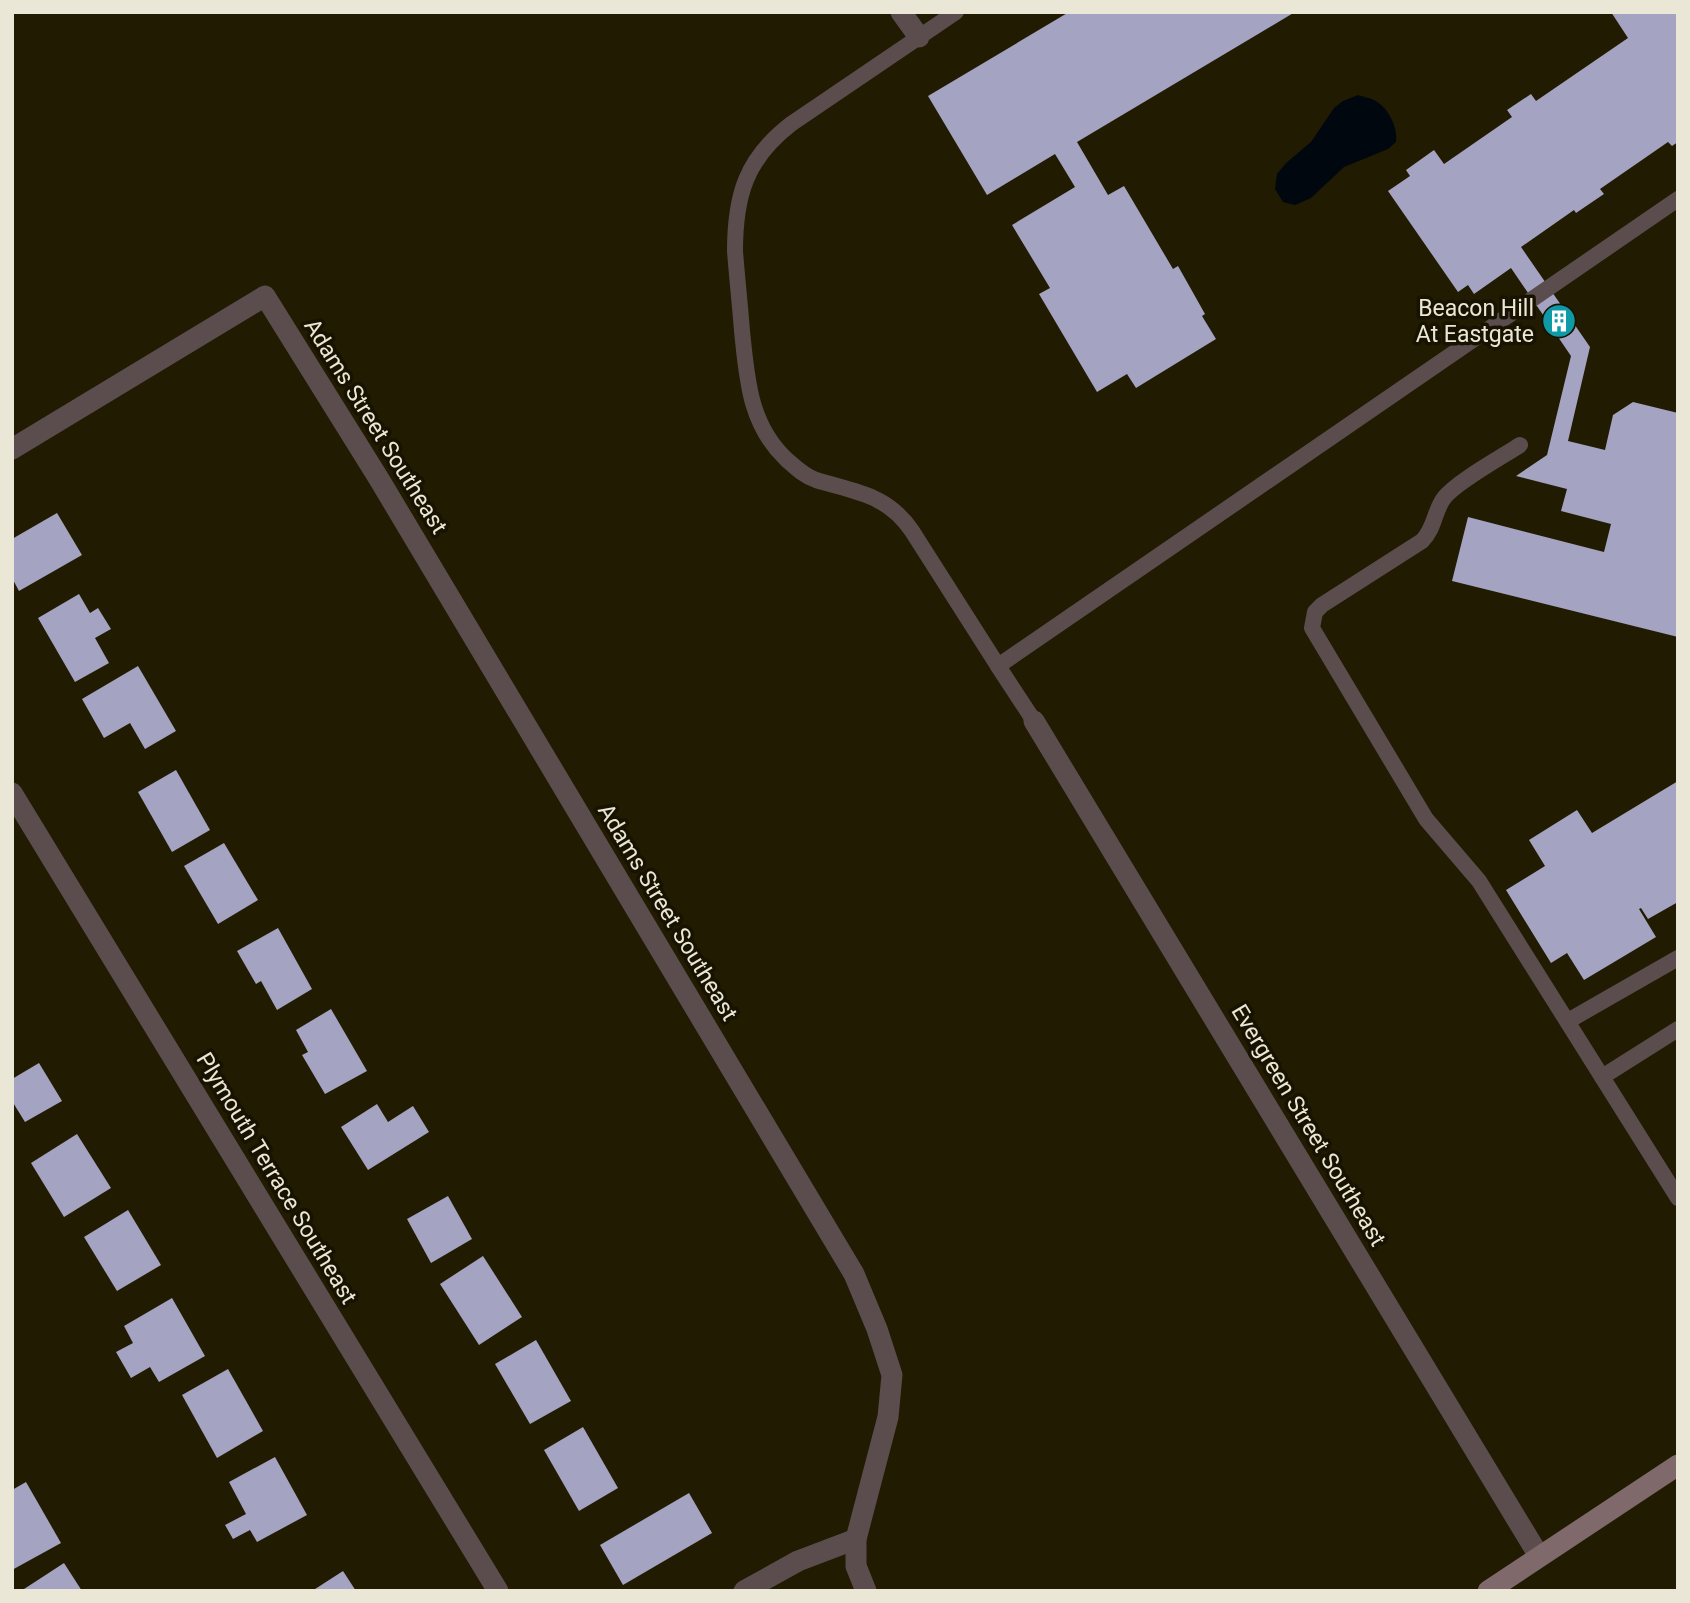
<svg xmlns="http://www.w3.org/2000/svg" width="1690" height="1603" font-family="Roboto,sans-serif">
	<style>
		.water { fill: #00070e }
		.building { fill: #a4a3c1 }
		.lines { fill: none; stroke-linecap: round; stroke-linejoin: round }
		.service { stroke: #5b4d4e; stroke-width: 16 }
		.minor { stroke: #5b4d4e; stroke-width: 21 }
		.secondary { stroke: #7f696b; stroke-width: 21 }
		.labels { text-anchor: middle; stroke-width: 7; stroke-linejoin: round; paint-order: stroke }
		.poi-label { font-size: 23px; fill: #ebe7d7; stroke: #181200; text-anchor: end }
		.street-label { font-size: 23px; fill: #ebe7d7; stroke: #181200 }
	</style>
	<rect width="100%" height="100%" fill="#211b02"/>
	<!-- water -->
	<path class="water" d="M1358,95c5,2 13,3 18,6 13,8 22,27 20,41l-8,7 -44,18 -33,31 -16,7 -12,-3 -8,-13 2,-15 9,-11 25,-21 23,-34 9,-7z"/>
	<!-- building -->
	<g class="building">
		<path d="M1069,12h226l-218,130 31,53 16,-9 49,83 5,-3 27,48 -3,2 14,23 -80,49 -9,-14 -30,18 -58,-98 11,-6 -38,-63 63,-38 -20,-33 -68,41 -59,-99z"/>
		<path d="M1611,12h67v130l-6,4 -4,-4 -68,47 4,5 -28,19 -2,-3 -53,37 69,100 -22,94 37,9 8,-35 20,-13 45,11v224l-226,-56 16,-64 136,35 7,-28 -50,-13 6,-22 -51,-13 31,-21 24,-99 -60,-88 -37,26 -6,-9 -10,7 -70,-101 22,-15 -4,-6 28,-20 10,14 68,-47 -5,-7 24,-16 5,7 92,-63z"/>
		<path d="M57,513l25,42 -63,36 -7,-13v-39z"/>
		<path d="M79,594l11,19 8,-5 13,21 -16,9 14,25 -34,19 -37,-64z"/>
		<path d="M138,666l38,65 -31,18 -15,-26 -26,15 -22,-39z"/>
		<path d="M176,770l34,60 -38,22 -34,-60z"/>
		<path d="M1678,781v121l-30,17 -7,-11 -2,1 17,28 -72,43 -17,-27 -16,10 -45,-73 39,-24 -16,-26 48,-30 15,23z"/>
		<path d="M224,843l34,57 -40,24 -34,-58z"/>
		<path d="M278,928l34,61 -35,21 -16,-29 -5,3 -19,-33z"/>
		<path d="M331,1009l36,62 -42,23 -23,-39 6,-3 -12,-22z"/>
		<path d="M39,1063l23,38 -37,21 -13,-21v-22z"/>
		<path d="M377,1104l11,18 25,-16 16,26 -61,38 -27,-43z"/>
		<path d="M77,1134l34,54 -47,29 -33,-54z"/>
		<path d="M448,1196l24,43 -41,24 -24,-44z"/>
		<path d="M128,1210l33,55 -44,26 -33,-54z"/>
		<path d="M483,1256l39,61 -43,28 -39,-61z"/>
		<path d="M172,1298l33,58 -46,26 -9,-15 -19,11 -15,-26 17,-9 -9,-17z"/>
		<path d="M536,1340l35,61 -41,23 -35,-60z"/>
		<path d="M228,1369l35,62 -46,27 -35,-63z"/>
		<path d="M583,1427l35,61 -39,23 -35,-61z"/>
		<path d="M275,1457l32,58 -50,27 -7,-12 -17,9 -8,-14 21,-11 -17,-32z"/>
		<path d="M26,1482l35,61 -49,27v-80z"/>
		<path d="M689,1493l23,40 -89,52 -23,-40z"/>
		<path d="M64,1563l18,28h-61z"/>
		<path d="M343,1571l13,20h-44z"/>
	</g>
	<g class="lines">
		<!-- service -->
		<g class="service">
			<path d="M956,12l-165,112c-45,35 -56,71 -56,127 2,27 5,53 7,80 5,47 7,93 44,128 9,8 18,17 30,21 39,12 71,14 96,51l86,135 680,-467"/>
			<path d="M1520,445c-18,12 -64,37 -76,53 -10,13 -9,30 -22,43l-100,64 -7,7 -3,16 114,191 53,62 199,317"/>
			<path d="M998,666l36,55"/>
			<path d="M1568,1021l110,-63"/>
			<path d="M1602,1077l76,-48"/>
		</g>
		<!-- minor -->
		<g class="minor">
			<path d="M901,12l18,25"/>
			<path d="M12,449l253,-153 114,183 475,795 23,55 15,46 -4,42 -32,122v27l10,25"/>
			<path d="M1034,721l505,835"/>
			<path d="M12,793l486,798"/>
			<path d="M744,1591l54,-30 58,-22"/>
		</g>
		<!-- secondary -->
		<path class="secondary" d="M1488,1591l190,-126"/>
	</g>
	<!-- icons -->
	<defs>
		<g id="building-disc" transform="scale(1.75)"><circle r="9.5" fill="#0f9aa8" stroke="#181200"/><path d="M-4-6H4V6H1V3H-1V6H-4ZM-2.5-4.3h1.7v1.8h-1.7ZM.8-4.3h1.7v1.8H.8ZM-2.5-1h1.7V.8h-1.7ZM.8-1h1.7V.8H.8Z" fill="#fff"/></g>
	</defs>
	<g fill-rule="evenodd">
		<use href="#building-disc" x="1559" y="321"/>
	</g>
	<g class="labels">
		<!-- poi labels -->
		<g class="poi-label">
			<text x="1534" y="316">Beacon Hill<tspan x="1534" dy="26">At Eastgate</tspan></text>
		</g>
		<!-- street labels -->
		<g class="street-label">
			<text transform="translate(376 426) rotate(58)" y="8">Adams Street Southeast</text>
			<text transform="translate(668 912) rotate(59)" y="8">Adams Street Southeast</text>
			<text transform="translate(1309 1125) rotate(59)" y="8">Evergreen Street Southeast</text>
			<text transform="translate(277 1178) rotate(59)" y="8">Plymouth Terrace Southeast</text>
		</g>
	</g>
	<!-- border -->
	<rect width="1690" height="1603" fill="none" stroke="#ebe7d7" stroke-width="28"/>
</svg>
